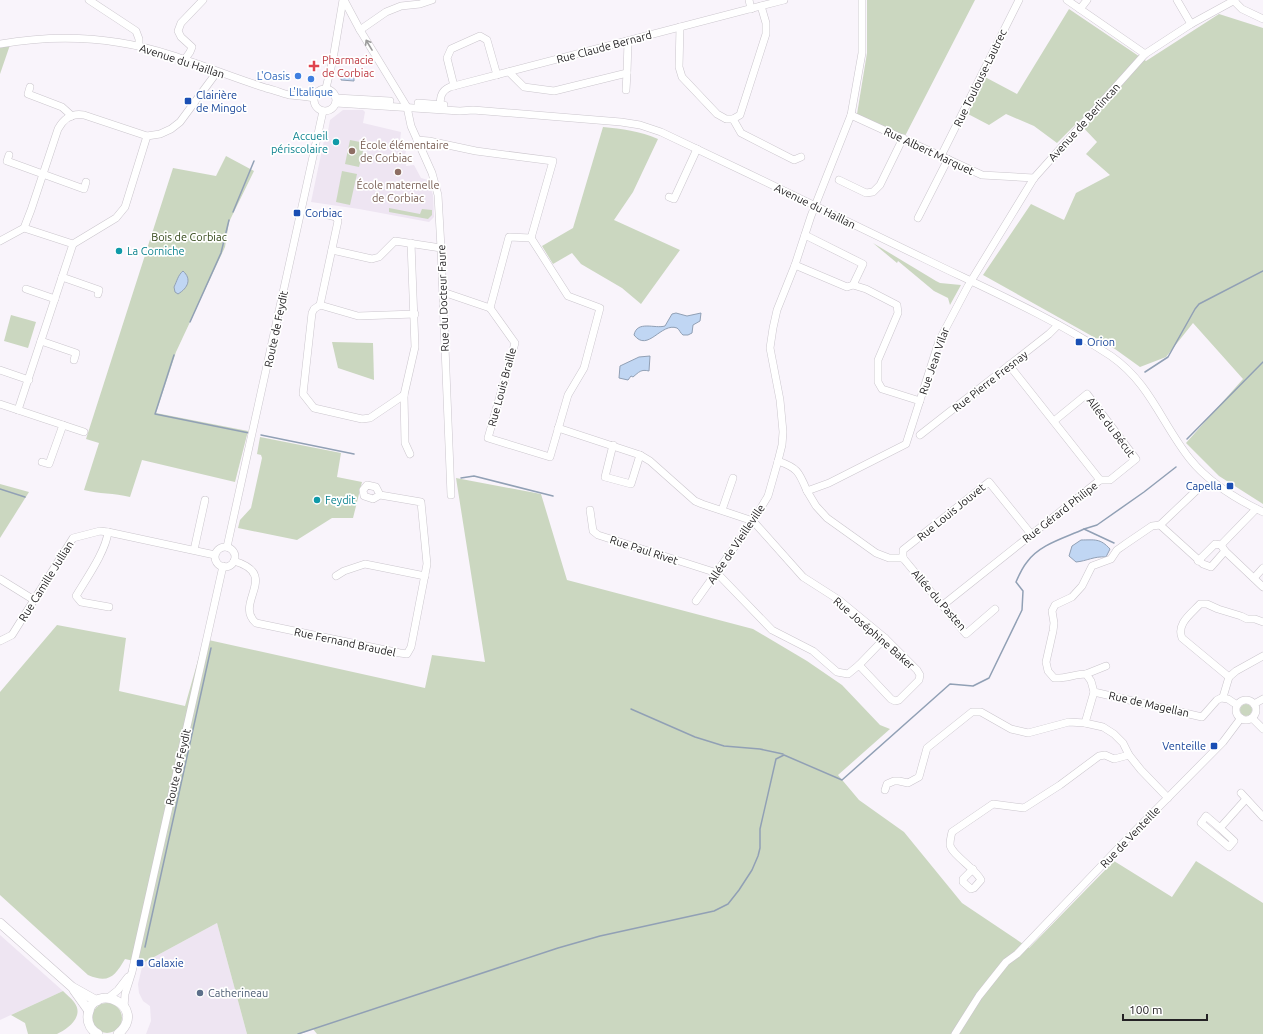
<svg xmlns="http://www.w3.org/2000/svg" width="1263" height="1034" font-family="Ubuntu,sans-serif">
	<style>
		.built { fill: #eee5f2 }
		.green { fill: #cbd7c0 }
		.water { fill: #c0d6f3; stroke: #91a0b5 }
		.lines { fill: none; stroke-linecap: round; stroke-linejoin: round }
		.stream { stroke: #91a0b5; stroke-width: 1.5 }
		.minor-casing { stroke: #cbc6cd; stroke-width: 8 }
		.major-casing { stroke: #cbc6cd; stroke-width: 10 }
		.minor { stroke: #fff; stroke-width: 7 }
		.major { stroke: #fff; stroke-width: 9 }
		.oneway { stroke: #9c9c9c }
		.health-dot { fill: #e0444e; stroke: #fff; stroke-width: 1.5 }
		.shop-dot { fill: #3f7fe0; stroke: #fff; stroke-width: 1.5 }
		.transit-dot { fill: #1a4fb4; stroke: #fff; stroke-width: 1.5 }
		.culture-dot { fill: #0f9aa8; stroke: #fff; stroke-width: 1.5 }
		.education-dot { fill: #8d6e63; stroke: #fff; stroke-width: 1.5 }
		.service-dot { fill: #5c6f8a; stroke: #fff; stroke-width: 1.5 }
		.labels { text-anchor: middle; stroke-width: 3.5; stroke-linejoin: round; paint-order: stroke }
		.street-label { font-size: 11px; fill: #242224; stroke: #fff }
		.health-label { font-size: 11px; fill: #be3a42; stroke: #fff; text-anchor: start }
		.shop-label { font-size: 11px; fill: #366cbe; stroke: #fff; text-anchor: end }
		.transit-label { font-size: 11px; fill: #164399; stroke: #fff; text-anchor: start }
		.culture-label { font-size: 11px; fill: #0d838f; stroke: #fff; text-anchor: start }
		.education-label { font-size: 11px; fill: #785e54; stroke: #fff; text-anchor: start }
		.park-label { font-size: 11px; fill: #304515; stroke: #fff }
		.service-label { font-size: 11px; fill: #4e5e75; stroke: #fff; text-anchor: start }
	</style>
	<rect width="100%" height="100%" fill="#f9f4fb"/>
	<!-- built -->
	<g class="built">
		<path d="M343,110h20l2,2 -2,11 38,9 -1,9 8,2 -4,16 3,1 -1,6 8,-1 7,13 7,2 5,15 1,22 -5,5 -70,-13 -48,-7 15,-71h2l2,-11z"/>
		<path d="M217,923l30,111h-101l5,-13 -1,-15 -7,-5 -4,-8 -1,-9 5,-21z"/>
		<path d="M0,935l63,56 -63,29z"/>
	</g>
	<!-- green -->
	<g class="green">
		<path d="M867,0h108l-70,136 -48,-22 10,-61z"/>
		<path d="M1069,9l77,52 73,-47 44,14v476l-44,-28 -33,-33 57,-64 -50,-56 -27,34 -26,10 -25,-18 -132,-74 48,-71 33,16 12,-27 34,-18 -24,-21 11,-12 -19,-20 -21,21 -23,-17 -28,-12 -17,11 -21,-11 17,-37 32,17z"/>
		<path d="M10,45l-10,29v-27z"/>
		<path d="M603,127c19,2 37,4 55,12l-25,53 -19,28 66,30 -39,54 -19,-16 -41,-24 -9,-11 -19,11 -11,-18 31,-18z"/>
		<path d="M350,140l15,3 -6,24 -14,-3z"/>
		<path d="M226,156l28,15 -25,51 -4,25 -49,105 -20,61 92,18 -13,51 -93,-22 -12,37c-16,-4 -31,-3 -46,-7l15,-47 -13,-4 87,-271 43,8z"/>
		<path d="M342,171l15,3 -7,31 -14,-3z"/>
		<path d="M389,208l31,6 2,-5 10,1v5l-4,4 -39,-7z"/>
		<path d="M873,243l63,38 4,2 21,2 -11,20 -2,-7 -14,-7 -36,-30 -1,2z"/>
		<path d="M11,315l25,7 -8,26 -24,-7z"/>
		<path d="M332,342l41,1 1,37 -36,-12z"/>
		<path d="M260,437l81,16 -4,24 25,5 -9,36h-21l-35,22 -59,-12 2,-8 11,-12 11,-50 -1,-3 -4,-1z"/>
		<path d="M456,478l85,16 26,86 186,49 54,32 35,24 38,40 10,4 -52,46 21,25 45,32 58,71 67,45 85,-87 58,36 24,-36 67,42v131h-946l-4,-5 -13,5h-53l-30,-111 -74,40 -18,-4c-10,17 -16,25 -37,16l-88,-80v-203l57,-67 69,13 -7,53 66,15 19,-67 221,49 7,-33 53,7z"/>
		<path d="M0,484l29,8 -29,46z"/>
		<circle cx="1246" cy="710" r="6"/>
		<path d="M63,991c3,3 8,7 11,11 11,14 -6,27 -17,32h-29l-3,-11 -14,-8z"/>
		<circle cx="107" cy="1018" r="15"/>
	</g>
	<!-- water -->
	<g class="water">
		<path d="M341,75l13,2v4l-13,-1z"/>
		<path d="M183,271c9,8 5,17 -5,23l-3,-2 -1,-5c3,-6 4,-12 9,-16z"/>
		<path d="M676,313l11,3 14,-3 -1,8 -7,4 -1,8 -4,2h-5c-3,-2 -3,-5 -6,-7 -16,-6 -29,25 -43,7 3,-15 21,-6 31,-9l7,-12z"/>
		<path d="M650,356l-1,15c-8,-2 -10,1 -16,6l-2,-1 -3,4 -9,-2 1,-12 19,-9z"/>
		<path d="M1081,540c14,0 19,-2 29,9l-4,8c-12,-1 -19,4 -30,5l-7,-6 3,-10z"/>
	</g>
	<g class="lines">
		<!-- stream -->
		<g class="stream">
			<path d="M233,212l21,-51"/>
			<path d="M190,322l31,-69 8,-33"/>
			<path d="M174,355l-19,59 94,19"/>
			<path d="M1145,372l23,-15 27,-48 4,-5 64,-33"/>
			<path d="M261,435l93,19"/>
			<path d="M1187,439l76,-77"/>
			<path d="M461,478l13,-2 79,20"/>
			<path d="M0,489l25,8"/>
			<path d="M1084,529l13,-4 47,-33 32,-25"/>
			<path d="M631,709l64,28 29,9 36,3 23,5"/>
			<path d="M145,947l66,-299"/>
			<path d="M298,1034l260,-86 42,-12 114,-25 14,-7 11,-14 13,-20 6,-14 2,-8v-19l16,-70 8,-4 58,25 108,-96 23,2 16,-8 33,-68 1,-19 -7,-9c3,-7 6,-14 11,-20 13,-18 38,-24 57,-33l30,14"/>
		</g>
		<!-- minor casing -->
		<g class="minor-casing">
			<g id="minor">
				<path d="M89,0l47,31 3,8v7"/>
				<path d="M344,0l16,30 47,77 4,19 21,47 6,22 3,53 10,247"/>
				<path d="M749,0l2,9"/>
				<path d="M1067,0l78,54"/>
				<path d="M1177,0l14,24"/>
				<path d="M1234,1l8,8 21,10"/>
				<path d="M761,6l5,17v11l-26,81 -7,4 8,14 53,27 7,-3"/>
				<path d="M1080,9l7,-9"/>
				<path d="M680,27l-1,40 3,10 35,37 9,5h7"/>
				<path d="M360,30l26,-18 15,-6 19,-2 12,-4"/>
				<path d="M0,44c57,-10 116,-7 171,11 32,10 63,23 95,33 8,2 16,5 23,7 8,1 17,1 24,3"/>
				<path d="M185,59l5,-7 2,-5 -11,-10 -3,-6 3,-8 22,-23"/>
				<path d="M509,72l15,15 30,4 73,-18 1,-32"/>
				<path d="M454,86l-7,-28 4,-9 29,-13 7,4 10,35"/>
				<path d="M30,87l-2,7 34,13 10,9"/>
				<path d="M326,88l7,-29 10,-59"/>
				<circle cx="325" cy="100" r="11"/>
				<path d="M626,90l1,-17"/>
				<path d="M336,98l54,3"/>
				<path d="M336,103l124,8 13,-1 148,12 19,3 21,7c89,42 178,85 266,128 62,30 126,58 184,96 39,27 51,68 79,103 19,24 46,40 73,53"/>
				<path d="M418,103l26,2"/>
				<path d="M440,109c0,-10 0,-18 10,-22l334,-87"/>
				<path d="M851,115l131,60 52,3"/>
				<path d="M417,140l12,1 47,10 77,10 -22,77 -22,-1 -19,71"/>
				<path d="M9,155l-2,6 77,28 2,-7"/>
				<path d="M941,156l78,-156"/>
				<path d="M839,180l27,13 7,-1 7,-7 23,-47"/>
				<path d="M669,197l5,2 23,-50"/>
				<path d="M324,214l12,3 2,4 -18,84 -6,4 -2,4 -9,81 11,14 48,11 8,-1 34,-23"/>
				<path d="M918,218l30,-59"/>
				<path d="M24,228l49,16 43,-26 9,-11 22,-71"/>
				<path d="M0,241l24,-13 7,-18 27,-81c6,-11 15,-16 26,-14l63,21 13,-2 11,-5 9,-7 37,-50"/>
				<path d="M332,250l40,9 7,-2 16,-16 46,7"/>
				<path d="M795,265l52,22 6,-2 10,-21 -58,-29"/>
				<path d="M62,277l37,13 -1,4"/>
				<path d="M853,285l13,4 31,16 1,8 -20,47v22l4,7 38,12"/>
				<path d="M26,289l29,10"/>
				<path d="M443,292l47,16 25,35 -27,95 62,19 18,-62 16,-27 16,-60 -32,-12 -37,-58"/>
				<path d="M320,305l38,11 57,-2"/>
				<path d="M41,341l35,12 -2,7"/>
				<path d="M0,370l29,10"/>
				<path d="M0,404l84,28"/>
				<path d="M18,410l55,-166"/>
				<path d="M1054,421l33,-27 49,65 -26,21h-10"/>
				<path d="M558,428l82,27 10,6 45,40 7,3 51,17 50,56 36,23 46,38 32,32 3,5 -1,5 -20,20 -4,1 -4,-2 -32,-34 -11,9 -11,-2 -24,-21 -41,-21 -55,-57 -119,-38 -5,-4 -3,-21"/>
				<path d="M920,435l129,-101 9,-9"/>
				<path d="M613,445l-8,32 26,7 9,-29"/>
				<path d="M410,454l-5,-11 -1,-48 11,-48 -4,-104"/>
				<path d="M778,461c20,7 21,11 29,30l22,-8 77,-39 33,-103 29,-55 66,-108 111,-124 46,-30 44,-24"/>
				<path d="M42,462l7,2 14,-39"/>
				<path d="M1199,488l-39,37 -8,1 -25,17 -10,7 -6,9 -19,7 -10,20 -10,11 -17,8 -3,6 2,12 -1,8 -7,31 2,9 6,7c11,1 21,-4 32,-4l5,7 3,11 108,25 15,-17 4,-2 7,1 9,6"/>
				<path d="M807,491l9,15 11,12 49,35 13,5h14"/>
				<path d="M722,510l11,-32"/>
				<path d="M1160,525l43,39 8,3 14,-16 -4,-6"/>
				<path d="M108,532c-2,19 -22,47 -32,64l5,6 28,5"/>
				<circle cx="225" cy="557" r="10"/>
				<path d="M227,547l96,-436"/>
				<path d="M194,550l11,-50"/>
				<path d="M1225,551l38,36"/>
				<path d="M903,558v-8l86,-68 42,52"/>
				<path d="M903,558l63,76 29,-25"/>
				<path d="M234,561c47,14 -1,42 22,62l144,30 7,1 4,-7 16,-83 -6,-62 -41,-7 -7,4 -9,-3 -1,-6 4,-5 9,2 4,8"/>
				<path d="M1198,561l17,-17 6,1 35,-36"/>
				<path d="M336,576l8,-5 21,-7 60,12"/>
				<path d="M1254,578l9,-10"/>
				<path d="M0,579l34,21"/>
				<path d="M696,601l57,-80 15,-25 10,-35 4,-16 1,-13 -3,-32 -10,-52 3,-20 4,-18 18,-45 16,-49 40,-101 11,-62v-53"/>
				<path d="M943,605l157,-125 -91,-115"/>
				<path d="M0,641l12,-6 61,-97 27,-7 8,1 107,23"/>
				<path d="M859,665l26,-27"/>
				<path d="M1086,674l20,-8"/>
				<path d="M1229,677l-47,-39c-6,-14 9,-24 18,-34h7l11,5 23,7 6,3h8l8,3"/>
				<path d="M1223,697l6,-20 7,-6 27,-15"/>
				<circle cx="1246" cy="710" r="10"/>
				<path d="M1254,704l9,-5"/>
				<path d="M1252,718l11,11"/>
				<path d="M1085,723l9,-31"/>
				<path d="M885,790l2,-6 7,-3h5l9,2 11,-6 8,-29 45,-36h9l30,17 17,4 41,-11 16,1 18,4 11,7 9,9 6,12 12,15 27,28"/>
				<path d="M1241,793l22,24"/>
				<path d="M1220,828l14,13 -5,6 -28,-24 5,-7 14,12 26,-29"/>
				<path d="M973,869l-10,10v3l8,7 3,-1 7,-8c-5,-11 -29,-25 -31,-35 0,-5 1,-9 2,-13l41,-28 31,4 36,-23 39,-29 6,-1 9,4 15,-4"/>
				<path d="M108,998l10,-8 10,-13"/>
				<path d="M124,1007l1,-13 7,-22 91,-406"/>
				<path d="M955,1034l24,-38 27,-34 11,-8 111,-116 95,-96 18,-24"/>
			</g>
		</g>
		<!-- major casing -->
		<g class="major-casing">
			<g id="major">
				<path d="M0,923l72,64 25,14"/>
				<path d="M74,990l15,21"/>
				<path d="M98,1034c-7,-4 -11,-11 -10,-19 4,-35 62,-9 30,19"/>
			</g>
		</g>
		<!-- minor -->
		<use href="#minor" class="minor"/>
		<!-- major -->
		<use href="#major" class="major"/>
	</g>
	<!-- one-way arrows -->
	<defs><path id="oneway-shaft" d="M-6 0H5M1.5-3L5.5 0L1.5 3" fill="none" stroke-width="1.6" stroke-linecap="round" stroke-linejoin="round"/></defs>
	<use class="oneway" href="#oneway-shaft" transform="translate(369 45) rotate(-121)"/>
	<!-- markers -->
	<path class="health-dot" d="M312 60h4v4h4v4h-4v4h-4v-4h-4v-4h4z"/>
	<g class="shop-dot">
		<circle cx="298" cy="76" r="4"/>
		<circle cx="311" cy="79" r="4"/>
	</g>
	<g class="transit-dot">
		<rect x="184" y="97" width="8" height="8" rx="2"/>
		<rect x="293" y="209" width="8" height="8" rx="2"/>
		<rect x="1075" y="338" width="8" height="8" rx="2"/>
		<rect x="1226" y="482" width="8" height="8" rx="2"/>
		<rect x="1210" y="742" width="8" height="8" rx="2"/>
		<rect x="136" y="959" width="8" height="8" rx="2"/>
	</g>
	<g class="culture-dot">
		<circle cx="336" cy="142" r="4"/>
		<circle cx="119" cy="251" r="4"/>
		<circle cx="317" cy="500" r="4"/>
	</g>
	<g class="education-dot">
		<circle cx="352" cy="151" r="4"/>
		<circle cx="398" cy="172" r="4"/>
	</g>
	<circle class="service-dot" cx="200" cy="993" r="4"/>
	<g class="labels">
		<!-- street labels -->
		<g class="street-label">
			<text transform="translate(604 47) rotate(-15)" y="4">Rue Claude Bernard</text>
			<text transform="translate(182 61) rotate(18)" y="4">Avenue du Haillan</text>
			<text transform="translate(980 78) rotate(-64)" y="4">Rue Toulouse-Lautrec</text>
			<text transform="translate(1084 122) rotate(-48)" y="4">Avenue de Berlincan</text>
			<text transform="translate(929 151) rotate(25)" y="4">Rue Albert Marquet</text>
			<text transform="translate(815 206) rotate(26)" y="4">Avenue du Haillan</text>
			<text transform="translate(443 298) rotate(-92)" y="4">Rue du Docteur Faure</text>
			<text transform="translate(276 329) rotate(-78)" y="4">Route de Feydit</text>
			<text transform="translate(934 361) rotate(-71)" y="4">Rue Jean Vilar</text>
			<text transform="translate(990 381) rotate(-38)" y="4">Rue Pierre Fresnay</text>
			<text transform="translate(502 387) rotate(-75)" y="4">Rue Louis Braille</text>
			<text transform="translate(1111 427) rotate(53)" y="4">Allée du Bécut</text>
			<text transform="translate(951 512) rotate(-39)" y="4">Rue Louis Jouvet</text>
			<text transform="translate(1060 512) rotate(-38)" y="4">Rue Gérard Philipe</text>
			<text transform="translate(736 544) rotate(-56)" y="4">Allée de Vieilleville</text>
			<text transform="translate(644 550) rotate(18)" y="4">Rue Paul Rivet</text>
			<text transform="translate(46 581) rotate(-58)" y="4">Rue Camille Jullian</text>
			<text transform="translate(939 600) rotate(49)" y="4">Allée du Pasten</text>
			<text transform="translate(874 633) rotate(41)" y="4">Rue Joséphine Baker</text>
			<text transform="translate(345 642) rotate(12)" y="4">Rue Fernand Braudel</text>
			<text transform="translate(1149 704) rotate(13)" y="4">Rue de Magellan</text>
			<text transform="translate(178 767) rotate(-77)" y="4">Route de Feydit</text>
			<text transform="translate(1130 837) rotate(-46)" y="4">Rue de Venteille</text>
		</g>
		<!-- health labels -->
		<g class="health-label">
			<text x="322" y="64">Pharmacie<tspan x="322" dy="13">de Corbiac</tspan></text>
		</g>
		<!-- shop labels -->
		<g class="shop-label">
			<text x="290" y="80">L'Oasis</text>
			<text x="311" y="96" text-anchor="middle">L'Italique</text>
		</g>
		<!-- transit labels -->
		<g class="transit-label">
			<text x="196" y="99">Clairière<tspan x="196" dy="13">de Mingot</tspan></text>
			<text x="305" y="217">Corbiac</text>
			<text x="1087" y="346">Orion</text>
			<text x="1222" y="490" text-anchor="end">Capella</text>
			<text x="1206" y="750" text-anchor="end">Venteille</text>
			<text x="148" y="967">Galaxie</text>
		</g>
		<!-- culture labels -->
		<g class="culture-label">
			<text x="328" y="140" text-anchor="end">Accueil<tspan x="328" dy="13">périscolaire</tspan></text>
			<text x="127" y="255">La Corniche</text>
			<text x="325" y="504">Feydit</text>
		</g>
		<!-- education labels -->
		<g class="education-label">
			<text x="360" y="149">École élémentaire<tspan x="360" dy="13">de Corbiac</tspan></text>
			<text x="398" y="189" text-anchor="middle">École maternelle<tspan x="398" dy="13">de Corbiac</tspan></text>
		</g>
		<!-- park labels -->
		<g class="park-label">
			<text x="189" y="241">Bois de Corbiac</text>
		</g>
		<!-- service labels -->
		<g class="service-label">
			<text x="208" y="997">Catherineau</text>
		</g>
	</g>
	<!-- scale -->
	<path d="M1123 1014v6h84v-6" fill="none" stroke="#242224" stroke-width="2"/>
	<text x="1129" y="1014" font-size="12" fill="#242224" stroke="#ffffff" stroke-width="3" paint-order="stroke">100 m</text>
</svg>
